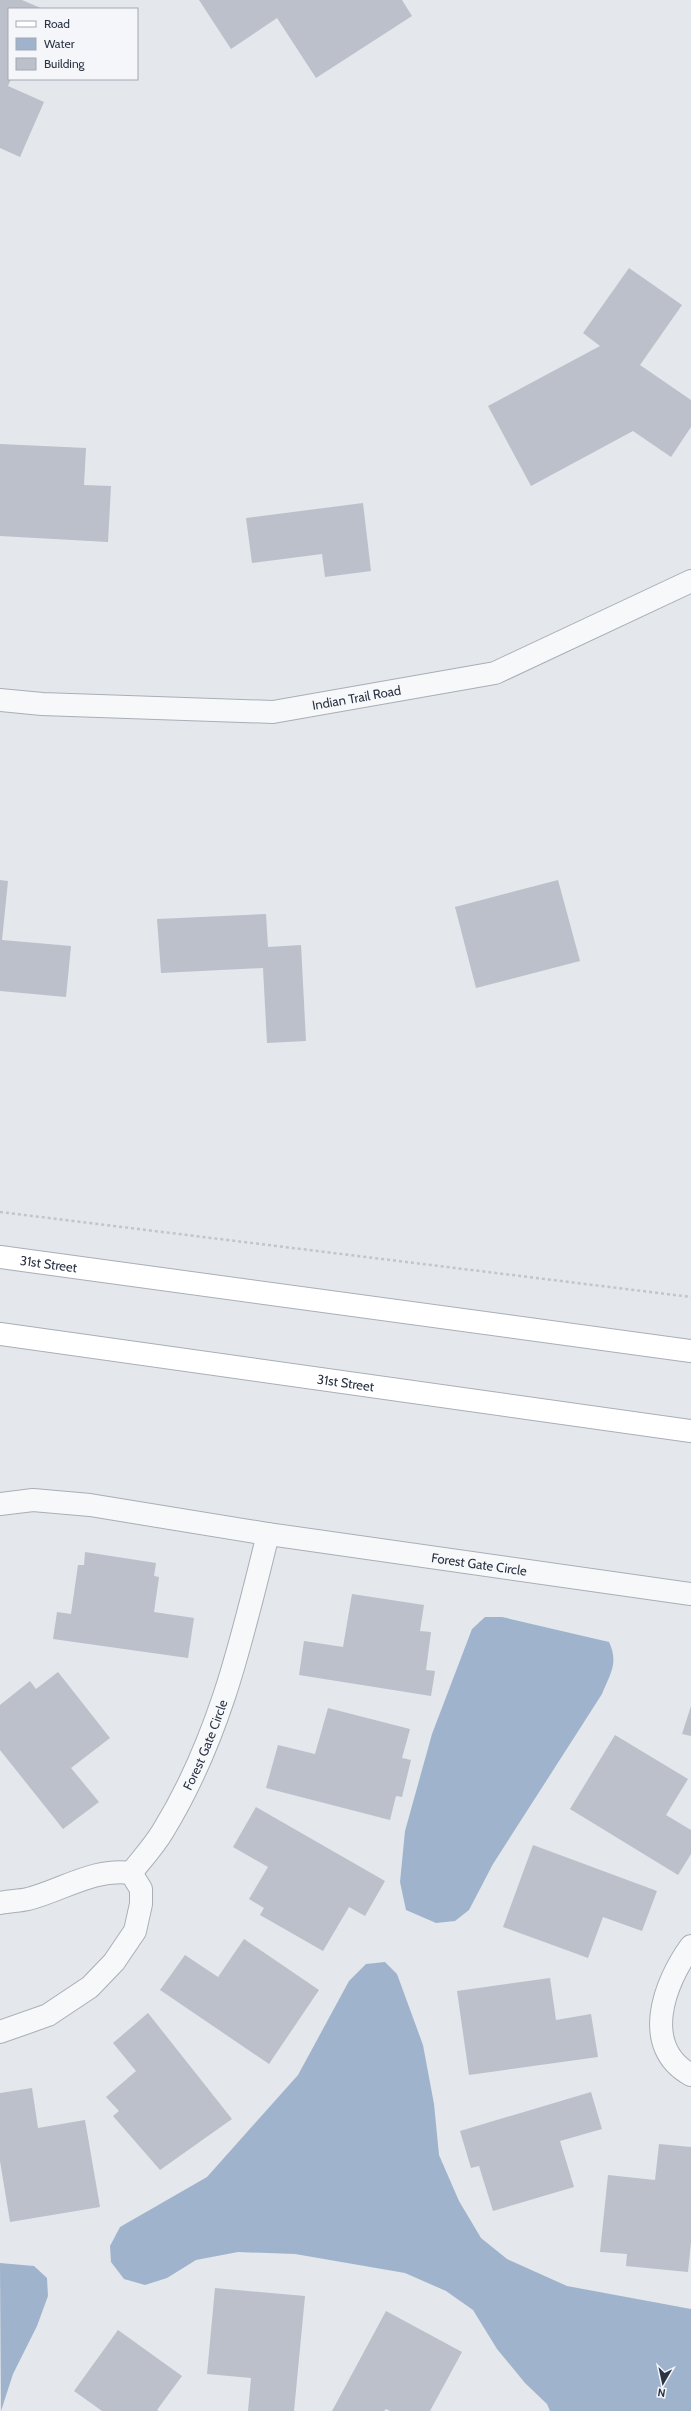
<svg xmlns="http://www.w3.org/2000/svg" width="691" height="2411" font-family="Cabin,sans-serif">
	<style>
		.water { fill: #9fb4cc }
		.building { fill: #bbc0ca }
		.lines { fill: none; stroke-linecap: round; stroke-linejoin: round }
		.street-casing { stroke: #a9aeb7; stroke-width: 24 }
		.secondary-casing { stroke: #a9aeb7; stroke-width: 24 }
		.path { stroke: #c2c5cb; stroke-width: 2.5; stroke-dasharray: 3 3; stroke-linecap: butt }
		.street { stroke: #f7f8fa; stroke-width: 22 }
		.secondary { stroke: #fff; stroke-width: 22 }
		.labels { text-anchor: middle; stroke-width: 3; stroke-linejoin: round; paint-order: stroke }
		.street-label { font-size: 13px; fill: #2b3445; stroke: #f4f6f9 }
	</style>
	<rect width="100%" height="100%" fill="#e4e7ec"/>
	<!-- water -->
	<g class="water">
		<path d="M485,1617h17l107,25c10,21 1,32 -7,52l-109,170 -24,46 -14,11 -19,2 -30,-13 -6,-28 5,-51 27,-97 40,-105z"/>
		<path d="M385,1962l12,12 26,71 11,59 5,51 20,46 22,37 26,21 60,27 124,23v102h-141l-3,-7 -22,-21 -28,-34 -24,-39 -27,-19 -41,-18 -110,-19 -57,-2 -42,8 -29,18 -22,7 -21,-6 -13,-17 -1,-16 10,-19 87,-50 91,-102 51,-94 17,-17z"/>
		<path d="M0,2263l34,3 13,12 1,18 -11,30 -24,48 -12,37z"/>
	</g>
	<!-- building -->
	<g class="building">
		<path d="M0,0h22l21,9h-34v70h2l-3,7 36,16 -24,55 -20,-9z"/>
		<path d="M199,0h203l10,16 -96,62 -39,-60 -46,31z"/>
		<path d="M629,268l53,37 -42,60 51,35v27l-20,30 -38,-26 -102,55 -43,-80 112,-60 -17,-13z"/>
		<path d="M0,444l86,4 -2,37 27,1 -3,56 -108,-6z"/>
		<path d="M363,503l8,68 -46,6 -3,-23 -70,9 -6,-45z"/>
		<path d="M0,880l8,1 -6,59 69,6 -5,51 -66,-6z"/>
		<path d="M558,880l22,81 -104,27 -21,-81z"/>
		<path d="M266,914l2,33 33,-2 5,96 -39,2 -4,-75 -102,5 -4,-54z"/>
		<path d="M85,1552l71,11 -2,13 5,1 -5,35 40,6 -6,40 -135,-19 4,-27 14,2 7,-49h6z"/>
		<path d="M352,1594l72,11 -4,26 11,1 -5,38 9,1 -4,25 -132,-21 5,-34 39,6z"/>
		<path d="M58,1672l52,66 -39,30 28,34 -36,27 -63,-79v-45l30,-24 6,8z"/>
		<path d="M691,1706v30l-9,-2z"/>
		<path d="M328,1708l82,21 -8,29 9,2 -9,37 -6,-1 -6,24 -124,-32 12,-43 37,9z"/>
		<path d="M615,1735l73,44 -22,36 25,15v24l-13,21 -108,-66z"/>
		<path d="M256,1807l129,74 -20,35 -16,-9 -26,44 -63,-36 4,-7 -15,-9 19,-32 -35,-20z"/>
		<path d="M533,1845l124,46 -15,40 -39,-14 -15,41 -85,-31z"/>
		<path d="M244,1939l75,51 -50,74 -109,-74 25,-35 33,22z"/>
		<path d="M550,1978l6,42 35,-6 7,43 -129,18 -12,-84z"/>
		<path d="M148,2013l84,106 -72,51 -47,-54 6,-5 -13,-14 30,-26 -23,-28z"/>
		<path d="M32,2088l6,40 47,-8 15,87 -90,15 -10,-61v-68z"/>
		<path d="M591,2092l11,37 -42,12 14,46 -81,24 -14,-45 -8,2 -11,-37z"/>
		<path d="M659,2144l32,3v95l-3,30 -62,-6 1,-12 -27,-2 8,-77 47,5z"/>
		<path d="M215,2288l90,8 -11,115h-46l3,-33 -44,-4z"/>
		<path d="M386,2311l76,41 -32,59h-40l-4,-2 -2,2h-52z"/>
		<path d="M118,2330l64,46 -25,34 2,1h-57l-28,-20z"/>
	</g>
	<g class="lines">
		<!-- street casing -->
		<g class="street-casing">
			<g id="street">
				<path id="s1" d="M0,700l42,4 231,8 222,-39 196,-92"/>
				<path id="s2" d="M0,1504l33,-4 57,5 178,29 423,60"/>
				<path id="s3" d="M131,1873c11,-14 23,-27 32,-42 57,-93 79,-192 105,-297"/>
				<path d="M0,1903c9,-2 19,-2 28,-4 35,-9 65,-31 103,-26"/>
				<path d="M691,1946c-27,37 -51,101 0,129"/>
				<path d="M0,2032l48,-17 42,-28 24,-25 21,-31 6,-27v-15l-10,-16"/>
			</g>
		</g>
		<!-- secondary casing -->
		<g class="secondary-casing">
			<g id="secondary">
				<path id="s4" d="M0,1257l691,94"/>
				<path id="s5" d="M0,1334l691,97"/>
			</g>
		</g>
		<!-- path -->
		<path class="path" d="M0,1212l691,85"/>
		<!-- street -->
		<use href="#street" class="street"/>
		<!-- secondary -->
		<use href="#secondary" class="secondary"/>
	</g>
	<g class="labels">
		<!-- street labels -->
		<g class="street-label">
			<text dy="5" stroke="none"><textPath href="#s1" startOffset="358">Indian Trail Road</textPath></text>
			<text dy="5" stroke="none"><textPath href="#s4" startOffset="49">31st Street</textPath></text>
			<text dy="5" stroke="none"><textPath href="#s5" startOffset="349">31st Street</textPath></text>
			<text dy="5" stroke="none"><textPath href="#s2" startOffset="484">Forest Gate Circle</textPath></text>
			<text dy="5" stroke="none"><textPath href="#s3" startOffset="149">Forest Gate Circle</textPath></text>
		</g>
	</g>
	<!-- legend -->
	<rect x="8" y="8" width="130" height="72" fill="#f4f6f9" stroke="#a4a8b1"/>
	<rect x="16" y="21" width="20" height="6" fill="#ffffff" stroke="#a4a8b1"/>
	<text x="44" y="28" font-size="12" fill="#2b3445">Road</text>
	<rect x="16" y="38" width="20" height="12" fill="#9fb4cc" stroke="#a4a8b1"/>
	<text x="44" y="48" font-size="12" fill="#2b3445">Water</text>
	<rect x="16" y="58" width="20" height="12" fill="#bbc0ca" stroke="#a4a8b1"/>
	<text x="44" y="68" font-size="12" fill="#2b3445">Building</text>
	<!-- north arrow -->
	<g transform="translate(663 2383) rotate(189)" stroke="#f4f6f9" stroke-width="3" paint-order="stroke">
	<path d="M0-3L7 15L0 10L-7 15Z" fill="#2b3445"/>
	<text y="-6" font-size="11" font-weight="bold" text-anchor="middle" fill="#2b3445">N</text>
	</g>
</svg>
